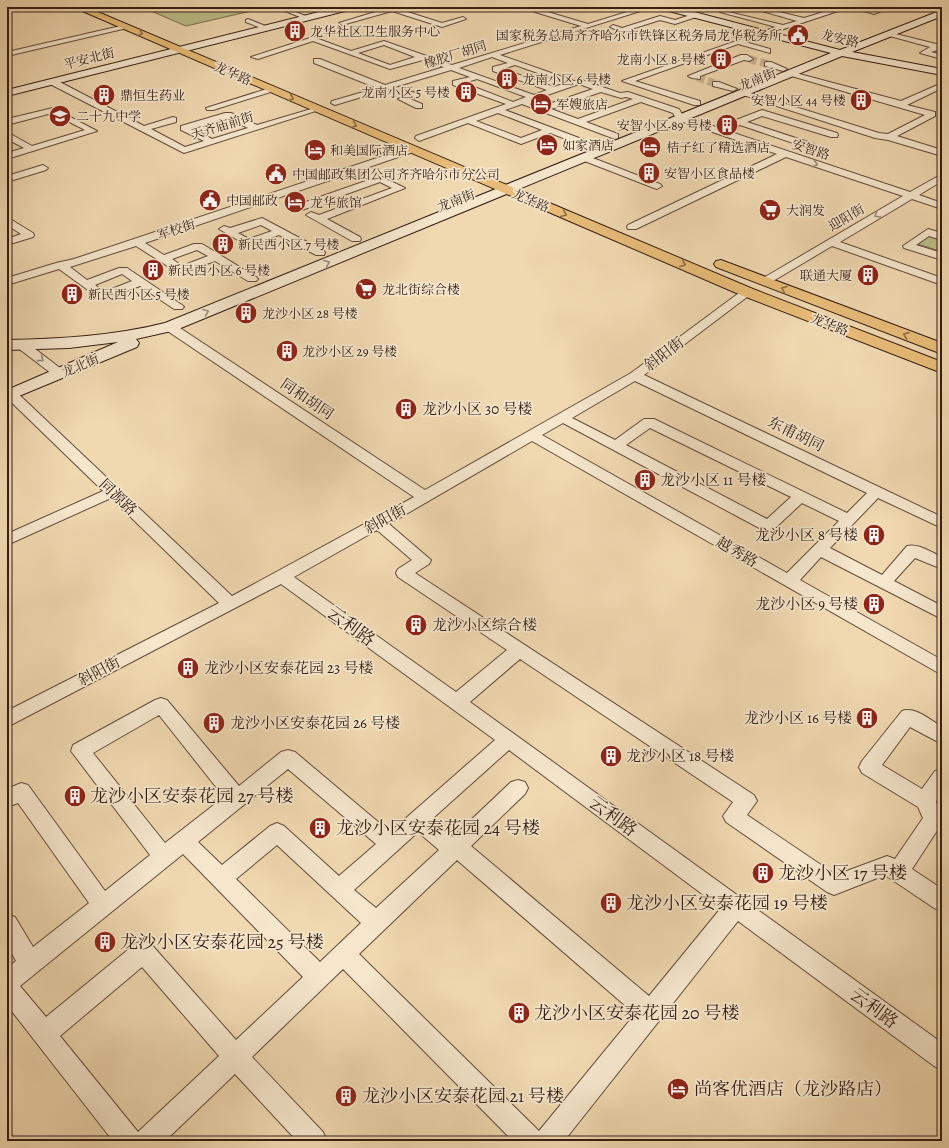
<svg xmlns="http://www.w3.org/2000/svg" width="949" height="1148" font-family="Alegreya,'Noto Serif SC',serif">
	<style>
		.green { fill: #bcbe89; stroke: #786e4f }
		.lines { fill: none; stroke-linecap: round; stroke-linejoin: round }
		.street-tunnel-far1 { stroke: #cab391; stroke-width: 8; stroke-dasharray: 8 3.5; stroke-linecap: butt }
		.street-tunnel { stroke: #cab391; stroke-width: 9; stroke-dasharray: 9 4.5; stroke-linecap: butt }
		.street-casing { stroke: #634c3c; stroke-width: 2 }
		.secondary-casing { stroke: #341e15; stroke-width: 2 }
		.primary-casing { stroke: #341e15; stroke-width: 2 }
		.street { fill: #f5e6cc; fill-rule: evenodd }
		.secondary { fill: #f5e6cc; fill-rule: evenodd }
		.primary { fill: #e8bc78; fill-rule: evenodd }
		.oneway { stroke: #8e6d46 }
		.oneway2 { stroke: #9e8c7a }
		.labels { text-anchor: middle; stroke-width: 3.5; stroke-linejoin: round; paint-order: stroke }
		.far-poi-label { font-size: 13px; fill: #341e15; stroke: #f5e6cc; text-anchor: start }
		.far-street-label { font-size: 13px; fill: #341e15; stroke: #f5e6cc }
		.street-label { font-size: 15px; fill: #341e15; stroke: #f5e6cc }
		.poi-label { font-size: 15px; fill: #341e15; stroke: #f5e6cc; text-anchor: start }
		.near-street-label { font-size: 18px; fill: #341e15; stroke: #f5e6cc }
		.near-poi-label { font-size: 18px; fill: #341e15; stroke: #f5e6cc; text-anchor: start }
	</style>
	<rect width="100%" height="100%" fill="#f0d8b0"/>
	<filter id="stains"><feTurbulence type="fractalNoise" baseFrequency=".005" numOctaves="4"/><feColorMatrix values="0 0 0 0 .2 0 0 0 0 .09 0 0 0 0 .02 0 0 0 .5 -.17"/></filter>
	<radialGradient id="worn" r=".72"><stop offset=".6" stop-color="#630" stop-opacity="0"/><stop offset="1" stop-color="#630" stop-opacity=".3"/></radialGradient>
	<!-- green -->
	<g class="green">
		<path d="M170,7h92l2,1 -78,18 -35,-15z"/>
		<path d="M928,235l14,5v12l-27,-9z"/>
	</g>
	<g class="lines">
		<!-- street-tunnel-far1 -->
		<g class="street-tunnel-far1">
			<path d="M749,59l19,5"/>
			<path d="M697,77l19,7"/>
			<path d="M400,89l13,5"/>
		</g>
		<!-- street-tunnel -->
		<path class="street-tunnel" d="M724,129l11,-5"/>
		<!-- street casing -->
		<g class="street-casing">
			<g id="street">
				<path d="M275,7h9l26,11 -5,1z"/>
				<path d="M382,7l13,1 47,15 21,-6 3,2 -24,8 -50,-16 -50,14 -3,-2 46,-14z"/>
				<path d="M536,7h6l-1,3 47,14 55,-17h10l-153,48 74,26 8,-1 38,13 8,-1 51,17 4,7 227,76 32,-18v7l-23,14 23,8v6l-30,-10 -72,43 102,36v7l-110,-39 -64,38h-8l-2,-2 2,-2 143,-84 -117,-39 -150,72h-8l-1,-2 1,-2 149,-71 -100,-34 -4,-7 -32,-11 -55,20 32,12v4l-3,1 -93,-35 -17,6 90,34v4l-3,1 -42,-16 -29,11 -53,-21 -49,18 -4,-3 1,-2 90,-32 -53,-19v-4l17,-4 -19,-7 -116,35 -4,-2 1,-2 45,-13 -63,-25v-4h6l65,26 59,-18 -21,-7 -33,9 -77,-28 -55,18 -7,-2 62,-20 38,14 33,-10 68,24 129,-39 -46,-14zM384,45l31,12 -25,8 -32,-12zM492,57l16,6 -15,4v4l54,19 -13,5 -75,-27zM515,65l51,18 -12,4 -51,-18zM477,79l49,18 -13,5 -49,-19zM579,84l14,5 -50,17 -13,-5zM601,92l20,6 5,-1 7,2 -55,20 -27,-10zM498,113l44,17 -21,8 -45,-17z"/>
				<path d="M748,7h11l45,11 36,-11h21l13,3 8,-3h9l-17,7 -24,-7 -105,35 25,7v4l-32,-9 -103,37 65,20v4h-6l-72,-24 154,-54 -56,-15v-2l63,15 14,-4z"/>
				<path d="M924,7h13l3,2 -3,2z"/>
				<path d="M697,13l3,2 -1,1 -24,8 -15,-4 -38,12 -12,-5 3,-2 9,3 38,-12 15,4z"/>
				<path d="M248,19l20,8 1,1 -3,2 -20,-8v-2z"/>
				<path d="M125,25l3,2 -1,1 -120,28v-4z"/>
				<path d="M888,32l52,13v4l-9,3 11,3v4l-22,-6 10,-6 -44,-12v-2z"/>
				<path d="M741,55h6l6,4 -4,2 -5,-1 -44,16v3l-8,-1 -4,-2z"/>
				<path d="M765,62h6l16,7 -4,2 -18,-5z"/>
				<path d="M788,71l113,30 41,-18v5l-35,17 28,7v4l-38,20 45,14v6l-54,-16 -13,-2 -138,-45 7,-2 135,42 9,1 37,-19 -137,-40z"/>
				<path d="M50,80h6l88,46 29,-9 3,1v4l-25,7 34,18 19,-6 -23,-11v-4l44,-13h6l26,12 61,-18 4,2 -138,44 -134,-69zM227,118l21,10 -36,11 -20,-11z"/>
				<path d="M713,82h6l18,7 -4,2 -20,-5z"/>
				<path d="M270,88l7,2 -64,20h-6l-1,-2z"/>
				<path d="M410,92l9,1v4l-9,2 12,5v4h-6l-18,-9 11,-5z"/>
				<path d="M53,108l44,23 -90,28v-6l17,-5 -17,-9v-7l25,14 53,-16 -33,-17 -45,12v-6z"/>
				<path d="M762,110l75,23 1,2 -1,2h-6l-69,-21 -15,6 67,22v4l-3,1 -71,-24 -5,2 -4,-3 5,-4z"/>
				<path d="M413,146l4,3 -1,2 -271,92 19,12 30,-11h8l54,33 2,2 -2,2h-8l-33,-20 -30,11h-8l-41,-26 -66,21 17,13 32,-12h8l55,37 2,2 -2,2h-8l-34,-23 -33,12h-8l-40,-29 -52,16v-7l49,-15 18,-4zM197,250l11,6 -26,10 -10,-7zM122,274l10,7 -28,11 -9,-7z"/>
				<path d="M585,155l75,29 2,2 -5,3 -3,-1 -72,-28v-4z"/>
				<path d="M43,165l5,3 -2,2 -39,12v-6z"/>
				<path d="M380,176l25,12 -78,31 33,18 1,2 -1,2h-8l-46,-26 5,-3 8,3 73,-27 -12,-6 -78,28h-8l-1,-2 1,-2z"/>
				<path d="M7,217l26,16 1,2 -1,2 -26,8v-6l14,-5 -14,-9z"/>
				<path d="M262,218l62,33 1,2 -1,2h-8l-37,-20 -31,11 -29,-17 5,-3 6,2zM261,225l11,6 -23,8 -11,-6z"/>
				<path d="M928,229l14,4v7l-13,-4 -13,9 26,8v7l-38,-12 -1,-2z"/>
				<path d="M747,289l4,1 2,2 -2,2 -107,81 298,142v11l-64,-30 -48,50 52,27 25,-29c12,-3 25,7 35,11v12l-27,-11 -21,23 48,25v13l-121,-62 -21,23 142,80v15l-410,-234 -143,83 42,36 -2,4 -14,9 339,222 3,6 -10,14 89,60 51,-19 8,3 28,-41 -5,-11 -56,-34 -3,-6 3,-6 40,-50c13,-5 28,9 40,16v17l-32,-17 -28,38 40,24 13,-18 7,-2v24l-6,9 6,13v8l-30,46 30,20v22l-8,-3 -49,-33 -51,20 -7,-3 -101,-70 -3,-6 10,-14 -213,-143 -50,43 472,341v27l-8,-4 -196,-145 -174,220h-51l-170,-172 -91,88 71,75 4,9h-30l-62,-67 -70,67h-52l-106,-136v-37l9,-7 -9,-16v-31l8,3 18,30 56,-44 -71,-100 -11,4v-18l14,-6 7,2 77,106 45,-36 -79,-104 2,-6 82,-45 6,-2 6,2 72,86 42,-34 7,-2 7,2 95,80 105,-92 -214,-156 -274,143v-16l212,-108 -108,-105 -104,47v-11l96,-43 -96,-93v-11l5,1 220,208 182,-99 -248,-167 -2,-3 2,-3h8l251,166 206,-117 112,-83zM635,381l232,112 -20,20 -193,-94h-10l-29,21 -43,-22zM563,423l200,107 5,1 5,-1 29,-27 37,18 -52,52 -245,-138zM650,428l141,69 -24,22 -141,-74zM377,530l35,30 -14,9 -2,4 2,4 109,73 -51,42 -162,-115zM159,715l65,82 -59,46 -72,-90zM509,750l212,158 -72,88 -178,-150 54,-52 3,-6 -3,-6 -7,-2 -7,2 -58,55 -21,-18zM288,769l88,75 -37,32 -55,-50 -7,-3 -7,3 -48,39 -24,-23zM418,832l21,18 -63,58 -22,-18zM277,845l84,78 -41,39 -84,-83zM183,854l120,123 -67,63 -85,-96 -8,-3 -8,3 -89,73 -26,-31zM457,860l178,154 -96,117 -180,-177zM142,967l77,89 -81,76 -78,-96z"/>
				<path d="M22,341l4,1 38,29 2,3 -2,3h-8l-38,-29 -2,-3z"/>
			</g>
		</g>
		<!-- secondary casing -->
		<g class="secondary-casing">
			<g id="secondary">
				<path d="M339,7h16l-2,2 -346,87v-6z"/>
				<path d="M659,7h16l165,43 102,-40v6l-90,36 90,17v6l-100,-19 -666,274 -40,9 3,4 -2,4 -130,54v-11l111,-48 -49,6 -62,2v-10c53,-1 106,-4 158,-17l666,-270 -170,-44z"/>
			</g>
		</g>
		<!-- primary casing -->
		<g class="primary-casing">
			<g id="primary">
				<path d="M73,7h13l667,282 189,73v11l-201,-78z"/>
				<path d="M721,260l221,83v11l-226,-87 -2,-3 2,-3z"/>
			</g>
		</g>
		<!-- street -->
		<use href="#street" class="street"/>
		<!-- secondary -->
		<use href="#secondary" class="secondary"/>
		<!-- primary -->
		<use href="#primary" class="primary"/>
	</g>
	<!-- one-way arrows -->
	<defs><path id="oneway-chevron" d="M-2-3.5L2.5 0L-2 3.5" fill="none" stroke-width="1.6" stroke-linecap="round" stroke-linejoin="round"/></defs>
	<g class="oneway">
		<use href="#oneway-chevron" transform="translate(140 33) rotate(23)"/>
		<use href="#oneway-chevron" transform="translate(291 98) rotate(23)"/>
		<use href="#oneway-chevron" transform="translate(354 125) rotate(23)"/>
		<use href="#oneway-chevron" transform="translate(564 214) rotate(23)"/>
		<use href="#oneway-chevron" transform="translate(683 264) rotate(23)"/>
		<use href="#oneway-chevron" transform="translate(784 289) rotate(-159)"/>
		<use href="#oneway-chevron" transform="translate(906 335) rotate(-159)"/>
	</g>
	<g class="oneway2">
		<use href="#oneway-chevron" transform="translate(815 164) rotate(18)"/>
		<use href="#oneway-chevron" transform="translate(877 215) rotate(149)"/>
		<use href="#oneway-chevron" transform="translate(327 263) rotate(-22)"/>
		<use href="#oneway-chevron" transform="translate(206 312) rotate(-22)"/>
		<use href="#oneway-chevron" transform="translate(41 359) rotate(37)"/>
	</g>
	<!-- icons -->
	<defs>
		<g id="building-disc" transform="scale(1.15)"><circle r="9.5" fill="#8f2418" stroke="#f5e6cc"/><path d="M-4-6H4V6H1V3H-1V6H-4ZM-2.5-4.3h1.7v1.8h-1.7ZM.8-4.3h1.7v1.8H.8ZM-2.5-1h1.7V.8h-1.7ZM.8-1h1.7V.8H.8Z" fill="#fff"/></g>
		<g id="civic-disc" transform="scale(1.15)"><circle r="9.5" fill="#8f2418" stroke="#f5e6cc"/><path d="M-.6-6.5H3V-4.5H.6V-3L4-1V1h2V6H-6V1h2V-1L-.6-3ZM-1.2 2.5V6h2.4V2.5Z" fill="#fff"/></g>
		<g id="hotel-disc" transform="scale(1.15)"><circle r="9.5" fill="#8f2418" stroke="#f5e6cc"/><path d="M-6-4.5h1.5V1H6V5H4.5V3h-9V5H-6ZM-4 0a1.8 1.8 0 1 1 3.6 0ZM.5 0V-2.5h3Q6-2.5 6 0Z" fill="#fff"/></g>
		<g id="school-disc" transform="scale(1.15)"><circle r="9.5" fill="#8f2418" stroke="#f5e6cc"/><path d="M0-5L7-2L0 1L-7-2ZM-4 1L0 2.5L4 1V4Q0 6-4 4Z" fill="#fff"/></g>
		<g id="supermarket-disc" transform="scale(1.15)"><circle r="9.5" fill="#8f2418" stroke="#f5e6cc"/><path d="M-6-5.5h2.5l.6 2H6L4.5 2H-2.5L-4.4-4H-6ZM-1.5 3.2a1.3 1.3 0 1 0 .1 0ZM3 3.2a1.3 1.3 0 1 0 .1 0Z" fill="#fff"/></g>
	</defs>
	<g fill-rule="evenodd">
		<use href="#building-disc" x="295" y="31"/>
		<use href="#civic-disc" x="798" y="35"/>
		<use href="#building-disc" x="721" y="59"/>
		<use href="#building-disc" x="507" y="79"/>
		<use href="#building-disc" x="466" y="92"/>
		<use href="#building-disc" x="104" y="95"/>
		<use href="#building-disc" x="861" y="100"/>
		<use href="#hotel-disc" x="541" y="104"/>
		<use href="#school-disc" x="60" y="116"/>
		<use href="#building-disc" x="727" y="125"/>
		<use href="#hotel-disc" x="547" y="145"/>
		<use href="#hotel-disc" x="650" y="147"/>
		<use href="#hotel-disc" x="315" y="150"/>
		<use href="#building-disc" x="649" y="173"/>
		<use href="#civic-disc" x="276" y="174"/>
		<use href="#civic-disc" x="210" y="200"/>
		<use href="#hotel-disc" x="295" y="202"/>
		<use href="#supermarket-disc" x="770" y="210"/>
		<use href="#building-disc" x="223" y="244"/>
		<use href="#building-disc" x="153" y="270"/>
		<use href="#building-disc" x="868" y="275"/>
		<use href="#supermarket-disc" x="366" y="289"/>
		<use href="#building-disc" x="72" y="294"/>
		<use href="#building-disc" x="246" y="313"/>
		<use href="#building-disc" x="287" y="351"/>
		<use href="#building-disc" x="406" y="409"/>
		<use href="#building-disc" x="645" y="480"/>
		<use href="#building-disc" x="874" y="535"/>
		<use href="#building-disc" x="874" y="604"/>
		<use href="#building-disc" x="416" y="625"/>
		<use href="#building-disc" x="188" y="668"/>
		<use href="#building-disc" x="867" y="718"/>
		<use href="#building-disc" x="214" y="723"/>
		<use href="#building-disc" x="611" y="756"/>
		<use href="#building-disc" x="75" y="796"/>
		<use href="#building-disc" x="320" y="828"/>
		<use href="#building-disc" x="763" y="873"/>
		<use href="#building-disc" x="611" y="903"/>
		<use href="#building-disc" x="105" y="942"/>
		<use href="#building-disc" x="519" y="1013"/>
		<use href="#hotel-disc" x="678" y="1089"/>
		<use href="#building-disc" x="346" y="1096"/>
	</g>
	<g class="labels">
		<!-- far-poi labels -->
		<g class="far-poi-label">
			<text x="310" y="36">龙华社区卫生服务中心</text>
			<text x="782" y="40" text-anchor="end">国家税务总局齐齐哈尔市铁锋区税务局龙华税务所</text>
			<text x="706" y="64" text-anchor="end">龙南小区 8 号楼</text>
			<text x="522" y="84">龙南小区 6 号楼</text>
			<text x="450" y="97" text-anchor="end">龙南小区 5 号楼</text>
			<text x="120" y="100">鼎恒生药业</text>
			<text x="846" y="105" text-anchor="end">安智小区 44 号楼</text>
			<text x="556" y="109">军嫂旅店</text>
			<text x="76" y="121">二十九中学</text>
			<text x="712" y="130" text-anchor="end">安智小区 89 号楼</text>
			<text x="562" y="150">如家酒店</text>
			<text x="666" y="152">桔子红了精选酒店</text>
			<text x="330" y="155">和美国际酒店</text>
			<text x="664" y="178">安智小区食品楼</text>
			<text x="292" y="179">中国邮政集团公司齐齐哈尔市分公司</text>
			<text x="226" y="205">中国邮政</text>
			<text x="310" y="207">龙华旅馆</text>
			<text x="786" y="215">大润发</text>
			<text x="238" y="249">新民西小区 7 号楼</text>
			<text x="168" y="275">新民西小区 6 号楼</text>
			<text x="852" y="280" text-anchor="end">联通大厦</text>
			<text x="382" y="294">龙北街综合楼</text>
			<text x="88" y="299">新民西小区 5 号楼</text>
			<text x="262" y="318">龙沙小区 28 号楼</text>
			<text x="302" y="356">龙沙小区 29 号楼</text>
		</g>
		<!-- far-street labels -->
		<g class="far-street-label">
			<text transform="translate(840 38) rotate(13)" y="5">龙安路</text>
			<text transform="translate(455 54) rotate(-17)" y="5">橡胶厂胡同</text>
			<text transform="translate(89 58) rotate(-14)" y="5">平安北街</text>
			<text transform="translate(233 73) rotate(23)" y="5">龙华路</text>
			<text transform="translate(757 79) rotate(-22)" y="5">龙南街</text>
			<text transform="translate(222 125) rotate(-17)" y="5">天齐庙前街</text>
			<text transform="translate(811 149) rotate(18)" y="5">安智路</text>
			<text transform="translate(456 200) rotate(-21)" y="5">龙南街</text>
			<text transform="translate(531 200) rotate(23)" y="5">龙华路</text>
			<text transform="translate(846 217) rotate(-31)" y="5">迎阳街</text>
			<text transform="translate(176 229) rotate(-18)" y="5">军校街</text>
			<text transform="translate(830 324) rotate(21)" y="5">龙华路</text>
			<text transform="translate(80 365) rotate(-23)" y="5">龙北街</text>
		</g>
		<!-- street labels -->
		<g class="street-label">
			<text transform="translate(664 354) rotate(-37)" y="5">斜阳街</text>
			<text transform="translate(307 399) rotate(34)" y="5">同和胡同</text>
			<text transform="translate(796 434) rotate(26)" y="5">东甫胡同</text>
			<text transform="translate(118 497) rotate(44)" y="5">同源路</text>
			<text transform="translate(385 519) rotate(-29)" y="5">斜阳街</text>
			<text transform="translate(737 552) rotate(30)" y="5">越秀路</text>
			<text transform="translate(99 671) rotate(-28)" y="5">斜阳街</text>
		</g>
		<!-- poi labels -->
		<g class="poi-label">
			<text x="422" y="414">龙沙小区 30 号楼</text>
			<text x="660" y="485">龙沙小区 11 号楼</text>
			<text x="858" y="540" text-anchor="end">龙沙小区 8 号楼</text>
			<text x="858" y="609" text-anchor="end">龙沙小区 9 号楼</text>
			<text x="432" y="630">龙沙小区综合楼</text>
			<text x="204" y="673">龙沙小区安泰花园 23 号楼</text>
			<text x="852" y="723" text-anchor="end">龙沙小区 16 号楼</text>
			<text x="230" y="728">龙沙小区安泰花园 26 号楼</text>
			<text x="626" y="761">龙沙小区 18 号楼</text>
		</g>
		<!-- near-street labels -->
		<g class="near-street-label">
			<text transform="translate(351 626) rotate(36)" y="6">云利路</text>
			<text transform="translate(613 816) rotate(36)" y="6">云利路</text>
			<text transform="translate(874 1008) rotate(36)" y="6">云利路</text>
		</g>
		<!-- near-poi labels -->
		<g class="near-poi-label">
			<text x="90" y="802">龙沙小区安泰花园 27 号楼</text>
			<text x="336" y="834">龙沙小区安泰花园 24 号楼</text>
			<text x="778" y="879">龙沙小区 17 号楼</text>
			<text x="626" y="909">龙沙小区安泰花园 19 号楼</text>
			<text x="120" y="948">龙沙小区安泰花园 25 号楼</text>
			<text x="534" y="1019">龙沙小区安泰花园 20 号楼</text>
			<text x="694" y="1095">尚客优酒店（龙沙路店）</text>
			<text x="362" y="1102">龙沙小区安泰花园 21 号楼</text>
		</g>
	</g>
	<!-- margin -->
	<rect width="949" height="1148" fill="none" stroke="#f0d8b0" stroke-width="24"/>
	<rect x="8" y="8" width="933" height="1132" fill="none" stroke="#341e15" stroke-width="2"/>
	<rect x="12" y="12" width="925" height="1124" fill="none" stroke="#341e15"/>
	<rect width="100%" height="100%" filter="url(#stains)"/>
	<rect width="100%" height="100%" fill="url(#worn)"/>
</svg>
